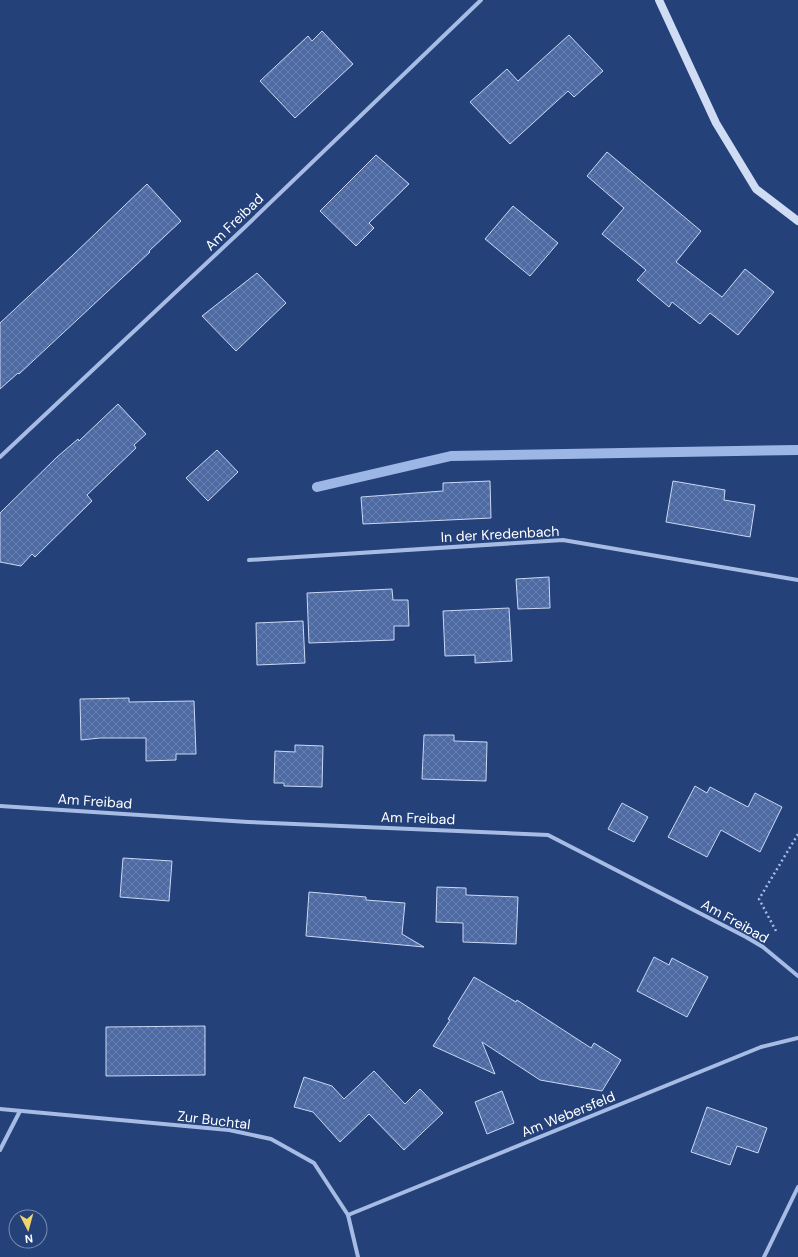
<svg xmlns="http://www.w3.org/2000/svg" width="798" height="1257" font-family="'DM Sans',sans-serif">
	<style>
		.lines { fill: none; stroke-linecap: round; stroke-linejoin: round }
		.stream { stroke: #9cb6e5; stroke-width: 10 }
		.building { fill: url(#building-cross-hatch); stroke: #cad8f3 }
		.path { stroke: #a7bce4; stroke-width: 2.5; stroke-dasharray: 2 3; stroke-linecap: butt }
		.minor { stroke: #a7bce4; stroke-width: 4 }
		.secondary { stroke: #d0dcf4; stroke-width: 8 }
		.labels { text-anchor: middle; stroke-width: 3; stroke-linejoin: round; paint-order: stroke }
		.street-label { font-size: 14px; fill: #fff; stroke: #24417a }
	</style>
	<defs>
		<pattern id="building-cross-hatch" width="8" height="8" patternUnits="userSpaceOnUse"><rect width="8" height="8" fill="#4d6aa3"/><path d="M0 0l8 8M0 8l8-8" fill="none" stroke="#6880b1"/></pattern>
	</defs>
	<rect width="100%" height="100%" fill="#24417a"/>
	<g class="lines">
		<!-- stream -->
		<path class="stream" d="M317,487l134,-31 347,-6"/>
	</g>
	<!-- building -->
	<g class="building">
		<path d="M322,31l31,33 -58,54 -35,-37 48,-45 4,5z"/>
		<path d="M569,35l34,36 -29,26 -6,-6 -58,53 -40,-42 37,-33 11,12z"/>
		<path d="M607,152l94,79 -25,31 46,35 23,-28 29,23 -36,43 -28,-22 -10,11 -28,-22 -3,5 -32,-27 9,-10 -44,-36 22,-26 -37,-32z"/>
		<path d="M376,155l33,29 -40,39 5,5 -18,18 -36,-35z"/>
		<path d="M147,184l34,37 -32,30 1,1 -131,122 -1,-1 -18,16v-66l73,-68z"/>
		<path d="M513,206l45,37 -28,33 -45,-37z"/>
		<path d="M257,273l29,30 -50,48 -34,-35z"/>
		<path d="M118,404l28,30 -12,11 2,3 -49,47 5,6 -57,56 -3,-3 -11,12 -21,-4v-49l57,-56 21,-18 1,2z"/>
		<path d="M217,450l21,22 -30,29 -22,-23z"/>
		<path d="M490,481l1,37 -128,6 -2,-27 82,-6v-8z"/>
		<path d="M673,481l52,9 -1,10 31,5 -5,32 -84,-15z"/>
		<path d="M549,577l1,31 -32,1 -2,-30z"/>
		<path d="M392,589l1,11h15l1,26h-15v14l-85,3 -2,-50z"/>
		<path d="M509,608l3,53 -37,2v-8l-30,1 -2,-45z"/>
		<path d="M303,621l2,42 -48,2 -1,-42z"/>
		<path d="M129,698v4l65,-1 2,53h-20v6l-30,1v-23h-46l-19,2 -1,-41z"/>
		<path d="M424,735h30v6l33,1 -1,39 -64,-2z"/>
		<path d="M295,745l28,1 -1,41 -38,-1v-3h-10l1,-32 20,1z"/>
		<path d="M695,786l12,7 3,-6 38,20 7,-14 27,14 -22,45 -39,-22 -14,27 -39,-20z"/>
		<path d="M622,803l26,14 -14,25 -26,-13z"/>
		<path d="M123,858l49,3 -3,40 -49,-4z"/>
		<path d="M437,887l29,1v7l52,2 -2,47 -53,-2v-19l-27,-1z"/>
		<path d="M309,892l57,5v3l39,3 -3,31 22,13 -118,-11z"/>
		<path d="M654,957l15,8 3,-7 36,19 -21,40 -50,-26z"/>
		<path d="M474,977l42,25 1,-2 74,48 3,-5 27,17 -19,31 -62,-11 -58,-38 13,32 -62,-28 17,-26 -2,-1z"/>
		<path d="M205,1026v49l-99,1v-49z"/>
		<path d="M374,1071l31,33 15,-15 23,24 -39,37 -35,-36 -29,28 -27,-30 -19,-5 10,-30 28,9 12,13z"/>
		<path d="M502,1091l12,32 -27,11 -12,-32z"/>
		<path d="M707,1107l60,21 -9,25 -21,-7 -7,19 -39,-13z"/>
	</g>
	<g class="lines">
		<!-- path -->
		<path class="path" d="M776,931l-17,-32 39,-65"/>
		<!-- minor -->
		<g class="minor">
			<path d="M0,457l245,-230 236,-227"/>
			<path d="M249,560l314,-20 235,40"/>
			<path d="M0,806l248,16 300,13 198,102 17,10 35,29"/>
			<path d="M0,1109l229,21 42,9 43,24 34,52 10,42"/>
			<path d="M0,1150l20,-39"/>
			<path d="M348,1215l413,-168 37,-9"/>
			<path d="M764,1257l34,-70"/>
		</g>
		<!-- secondary -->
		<path class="secondary" d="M659,0l57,123 40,66 42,32"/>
	</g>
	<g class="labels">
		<!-- street labels -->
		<g class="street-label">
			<text transform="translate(234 222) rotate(-44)" y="5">Am Freibad</text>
			<text transform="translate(500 534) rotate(-3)" y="5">In der Kredenbach</text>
			<text transform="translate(95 801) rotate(4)" y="5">Am Freibad</text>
			<text transform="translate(418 818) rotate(2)" y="5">Am Freibad</text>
			<text transform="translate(735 921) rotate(29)" y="5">Am Freibad</text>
			<text transform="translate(568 1114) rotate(-22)" y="5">Am Webersfeld</text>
			<text transform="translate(214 1120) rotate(7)" y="5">Zur Buchtal</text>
		</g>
	</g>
	<!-- north arrow -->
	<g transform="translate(28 1229) rotate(174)"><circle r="19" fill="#24417a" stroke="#7c8daf"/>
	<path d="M0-3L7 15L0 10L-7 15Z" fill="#eed66c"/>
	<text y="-6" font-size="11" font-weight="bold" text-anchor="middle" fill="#ffffff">N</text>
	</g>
</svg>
